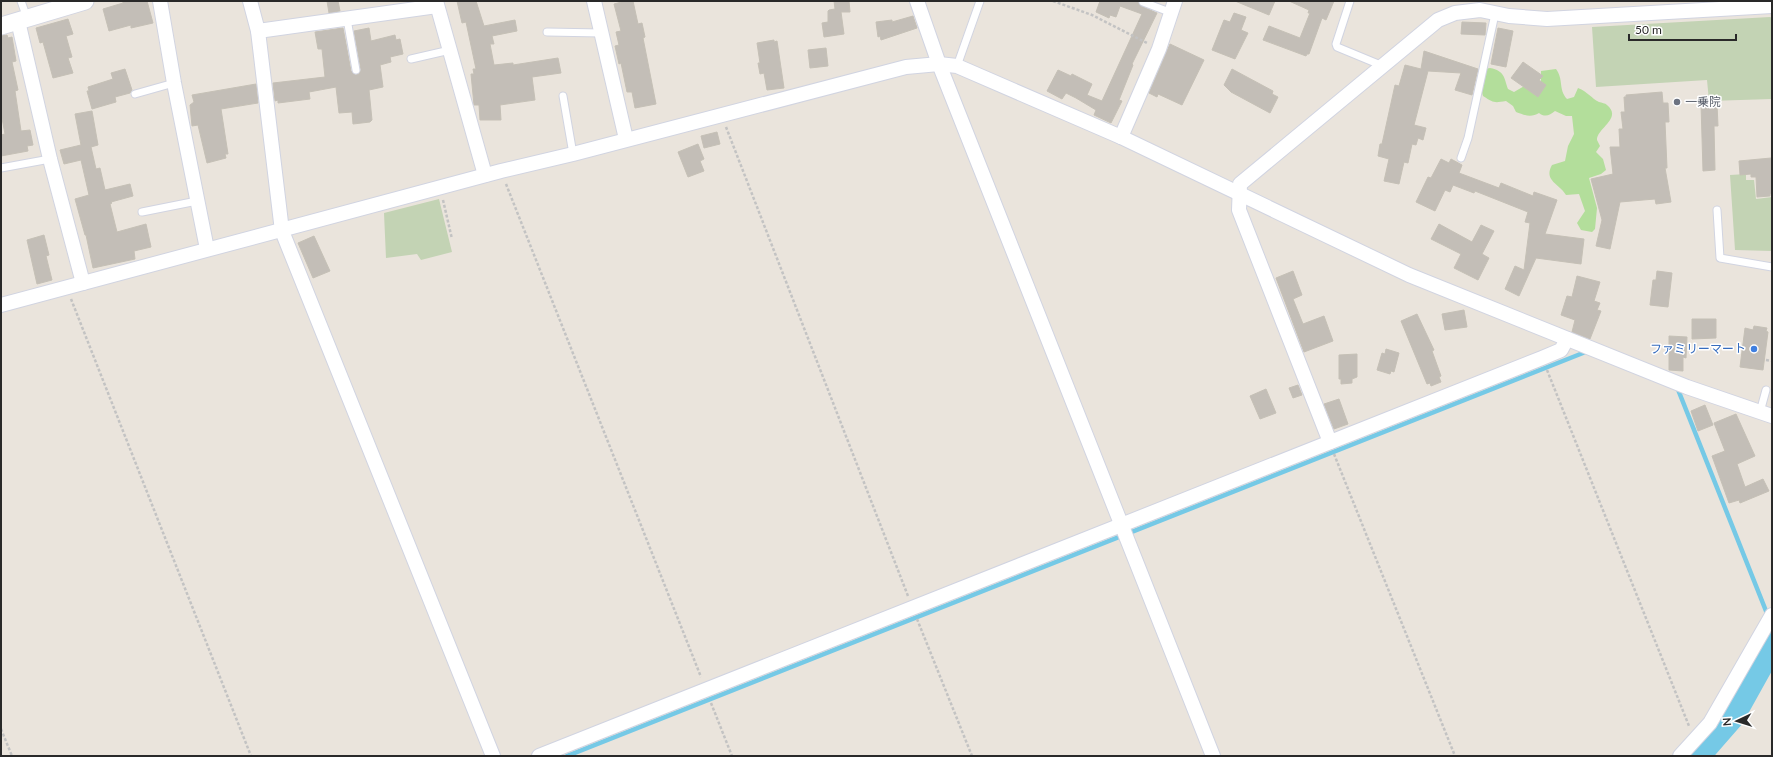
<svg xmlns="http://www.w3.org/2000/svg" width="1773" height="757" font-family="Lato,'Noto Sans JP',sans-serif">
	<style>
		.green { fill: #b3de9b }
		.cemetery { fill: #c3d3b4 }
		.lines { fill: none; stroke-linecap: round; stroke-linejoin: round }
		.stream { stroke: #75c9e6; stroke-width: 4.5 }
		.river { stroke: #75c9e6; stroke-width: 26 }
		.building { fill: #c3beb7; stroke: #c5c0b6 }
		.service-casing { stroke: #d1d4e1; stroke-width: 9 }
		.minor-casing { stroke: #d1d4e1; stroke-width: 16 }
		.tertiary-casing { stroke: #d1d4e1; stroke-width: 19 }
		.path { stroke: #c3c3c3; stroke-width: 2.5; stroke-dasharray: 3 2; stroke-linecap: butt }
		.service { stroke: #fff; stroke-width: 7 }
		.minor { stroke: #fff; stroke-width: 14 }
		.tertiary { stroke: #fff; stroke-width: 17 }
		.worship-dot { fill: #6b7280; stroke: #fff; stroke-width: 1.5 }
		.shop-dot { fill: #3f7fe0; stroke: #fff; stroke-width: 1.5 }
		.labels { text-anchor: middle; stroke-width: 3; stroke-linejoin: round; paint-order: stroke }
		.worship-label { font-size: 12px; fill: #5b616d; stroke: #fff; text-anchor: start }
		.shop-label { font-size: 12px; fill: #366cbe; stroke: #fff; text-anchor: end }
	</style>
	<rect width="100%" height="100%" fill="#eae4dc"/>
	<!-- green -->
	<path class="green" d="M1490,68c15,3 14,10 18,21l6,3 12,-7h15v-14l15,-2c8,11 2,20 11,30l7,-2 4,-9c10,4 13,10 21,14 3,1 6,1 8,3 16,13 -11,24 -10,35 1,2 2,4 3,6l-4,6 7,7 3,11 -5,4 -12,4 8,30 -2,21 -3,3 -11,-2 -4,-7 8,-12 -6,-17 -13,1c-6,-11 -23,-14 -14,-30l13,-4 3,-15 6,-12 -2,-18h-6l-11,-5c-5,4 -10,7 -16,2 -8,5 -15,2 -23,-1l-3,-6 -7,-5c-12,2 -12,2 -23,-5l-2,-7 4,-20z"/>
	<!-- cemetery -->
	<g class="cemetery">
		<path d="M1770,17l2,1v81l-63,2 -2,-21 -111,7 -4,-60z"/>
		<path d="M1746,174v6h8l2,19 16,-2v54l-37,-1 -5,-75z"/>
		<path d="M439,199l13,53 -31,8 -4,-6 -31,4 -2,-45z"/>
	</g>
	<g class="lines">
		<!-- stream -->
		<g class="stream">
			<path d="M1677,387l91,229"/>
			<path d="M567,756l1021,-405"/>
		</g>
		<!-- river -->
		<path class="river" d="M1697,756l35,-40 40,-72"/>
	</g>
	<!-- building -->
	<g class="building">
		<path d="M123,1h24l6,22 -22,5v-3l-22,6 -6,-22 20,-6z"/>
		<path d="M327,1h11l2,10 -11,2z"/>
		<path d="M457,1h19l8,25 31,-6 2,11 -25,5 2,8h-4l4,21 19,-2v2l45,-7 3,15 -29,4 3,23 -35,5 1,15h-21l-1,-15h-5l-3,-31h3l-1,-5h3l-10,-47 -4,1z"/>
		<path d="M625,1h8l5,23 4,-1 3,14 -2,1 13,66 -21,4 -3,-16h-5l-6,-29 -2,1 -4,-18 4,-1 -3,-13 5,-1 -7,-27z"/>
		<path d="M834,1h15l1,11h-9l3,22 -20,3 -2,-14 6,-1v-11l1,-1 6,-1z"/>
		<path d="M1100,1h38l3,5 16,7 -25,51 1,1 -14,35 3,1 -11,22 -17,-8 2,-5 -20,-12 -10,-5 -4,6 -15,-8 11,-21 13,6 1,-2 20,10 -5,11 15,6 40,-87 -22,-8 -4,11 -6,-2 -1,3 -13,-6z"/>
		<path d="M1235,1h40l-6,14z"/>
		<path d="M1289,1h45l-8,19 -4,-2 -13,36h-2l-1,2 -43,-16 6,-14 31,12 10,-25h-2l1,-3z"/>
		<path d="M1234,13l12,4 -5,13 7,3 -13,26 -23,-9 12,-30 6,2z"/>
		<path d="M913,16l4,12 -36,12 -1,-4 -2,1 -2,-15 16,-2v2z"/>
		<path d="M68,19l5,15 -7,2 6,21 -4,1 5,15 -20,5 -10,-36 -3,1 -4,-15z"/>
		<path d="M1462,22l24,1 -1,12 -24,-1z"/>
		<path d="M343,28l8,43 4,4 4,-1 2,-4 -7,-39 15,-3 2,13 24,-6 1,5 4,-1 3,15 -13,3 1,5 -11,3 3,22 -14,3 3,30 -2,2 -17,2 -1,-12 -13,1 -3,-26 -27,5 1,7 -32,4v-3l-3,1 -2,-18 52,-6 -3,-28h-4l-3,-17z"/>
		<path d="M1498,28l15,3 -7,36 -15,-3z"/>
		<path d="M7,35l1,3 4,-1 4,24 -4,1 6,28 -3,1 6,40 9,-1 3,15 -6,1 1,5 -27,5v-21l4,-1 -4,-21v-77z"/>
		<path d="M774,40v2l3,-1 7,47 -17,2 -3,-17 -4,1 -2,-11h2l-3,-20z"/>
		<path d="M1170,44l34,16 -22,45 -24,-11 -1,3 -8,-4z"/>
		<path d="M826,48l2,18 -18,2 -2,-18z"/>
		<path d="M1424,51l54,18 -6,26 -17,-5 6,-17 -33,-2 -14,54 12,3 -3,12 -5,-2 -2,7 -4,-1 -4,19 -4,-1 -5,22 -15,-3 5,-22 -11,-3 2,-12h2l13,-59 4,1 6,-21 16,4z"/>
		<path d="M1523,62l20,14 -4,4 7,5 -8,12 -27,-19z"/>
		<path d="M125,69l7,21 -2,3 -15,4 1,5 -24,7 -5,-18h2l-1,-4 25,-8 -2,-6z"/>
		<path d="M1232,69l41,22 -1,3 6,3 -8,16 -39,-21 -7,-7z"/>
		<path d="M256,84l2,19 -37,6 7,45h-3l1,4 -19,5 -9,-38 -6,1 -2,-21 4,-3 -2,-7z"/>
		<path d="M1662,92l1,11h5l1,19h-4l2,46h-2l6,34 -15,2 -1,-5 -35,3 -10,47 -14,-3 6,-26 -11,-41 22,-5 -3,-27h10l-1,-18h4l-2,-17h4l-1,-15h2v-2z"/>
		<path d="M1701,104h16l1,22h-4l1,44 -12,1z"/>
		<path d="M92,111l6,34 -7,2 5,22 4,-1 5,22 25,-6 3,12 -22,6 1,1 -2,1 7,28 29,-8 5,23 -17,4 1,8 -42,9 -7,-33h-1l-10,-36 14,-4 -8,-35 -17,4 -4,-14 21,-5 -6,-31z"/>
		<path d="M717,132l3,12 -16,4 -3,-12z"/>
		<path d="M698,144l6,15 -4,2 4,10 -16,6 -10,-25z"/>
		<path d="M1771,158l1,35 -2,1v2l-13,1 -1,-20h-5v-3l-11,1 -1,-14z"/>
		<path d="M1441,159l8,4 2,-4 11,6 -3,8 40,15 2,-5 32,13 1,-4 23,8 -12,34 39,5 -3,25 -45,-6 -17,38 -14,-7 10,-23 9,4 6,-47 -5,-1 3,-10 -53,-21 -1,2 -21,-8 -3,7 -5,-2 -10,21 -19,-9 12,-25 3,1z"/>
		<path d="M1439,224l33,18 9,-17 13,6 -12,23 7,4 -11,22 -24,-12 7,-14 -30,-15z"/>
		<path d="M44,235l5,20 -3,1 6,24 -15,4 -10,-44z"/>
		<path d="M314,236l16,35 -17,7 -15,-35z"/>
		<path d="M1293,271l9,24 -9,4 10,25 21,-8 9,25 -29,11 -28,-74z"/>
		<path d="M1657,271l15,2 -4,34 -18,-2 3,-25h3z"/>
		<path d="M1577,276l23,6 -6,19 6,2 -3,7 4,1 -11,28 -18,-7 3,-12 -14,-5 6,-19 5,1z"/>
		<path d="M1464,310l3,17 -22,3 -3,-16z"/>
		<path d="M1417,314l17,36 -2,1 9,25 -2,1 2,5 -10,4 -1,-3 -3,1 -26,-63z"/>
		<path d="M1692,319h24v19l-24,1z"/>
		<path d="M1754,326l13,2 -1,3 2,1 -5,38 -23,-3 5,-39 8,2z"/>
		<path d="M1669,336l18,1 -1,21 -3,-1v14l-14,-1z"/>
		<path d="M1386,349l13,4 -5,19 -3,-1 -1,3 -13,-4 5,-17 3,1z"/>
		<path d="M1357,354v23l-5,2v4l-11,1v-5h-2v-24z"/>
		<path d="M1298,385l4,10 -9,3 -4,-10z"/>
		<path d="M1266,389l10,24 -16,6 -10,-23z"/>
		<path d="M1339,399l9,25 -14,5 -10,-25z"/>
		<path d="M1705,405l8,20 -15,6 -7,-20z"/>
		<path d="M1736,414l19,42 -18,8 8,23 18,-8 6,12 -29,12 -1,-3 -10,3 -17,-47 13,-5 -11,-28z"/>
	</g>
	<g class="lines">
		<!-- service casing -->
		<g class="service-casing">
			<g id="service">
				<path d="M21,1l6,17"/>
				<path d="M1350,1l-14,43 1,3 46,19"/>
				<path d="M1143,2l29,11"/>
				<path d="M347,19l9,51"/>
				<path d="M547,32l54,1"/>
				<path d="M411,59l39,-9"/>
				<path d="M957,66l23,-65"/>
				<path d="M135,94l39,-11"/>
				<path d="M563,96l10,58"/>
				<path d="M1461,158l7,-20 27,-124"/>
				<path d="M1,168l49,-9"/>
				<path d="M1717,210l3,48 52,9"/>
				<path d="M142,212l55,-11"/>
				<path d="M1760,412l6,-22"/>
			</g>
		</g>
		<!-- minor casing -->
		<g class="minor-casing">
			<g id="minor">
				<path d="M160,1l14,82 33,166"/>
				<path d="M250,1l8,30 24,200 211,525"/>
				<path d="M436,1l49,174"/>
				<path d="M594,1l32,138"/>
				<path d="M917,1l22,63 274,692"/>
				<path d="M18,21l32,138 33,124"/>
				<path d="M258,31l179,-25"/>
				<path d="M1121,137l38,-88 16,-48"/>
				<path d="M1,305l500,-134 72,-17 333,-87 33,-3 18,2 164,71 288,138 278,112 85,29"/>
				<path d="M1330,442l-91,-232 1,-26 198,-164 17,-7 25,-3 29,6 38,3 225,-13"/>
				<path d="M539,756l1003,-398 19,-8 6,-11"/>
				<path d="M1680,756l30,-33 62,-108"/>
			</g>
		</g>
		<!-- tertiary casing -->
		<g class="tertiary-casing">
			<path id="tertiary" d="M1,26l84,-25"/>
		</g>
		<!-- path -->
		<g class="path">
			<path d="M1053,1l39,14 55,28"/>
			<path d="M726,127l182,469"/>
			<path d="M506,184l195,493"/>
			<path d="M443,200l9,39"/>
			<path d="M71,299l180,457"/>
			<path d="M1766,360l6,1"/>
			<path d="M1547,370l142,356"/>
			<path d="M1334,454l121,302"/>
			<path d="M917,619l55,137"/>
			<path d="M711,703l21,53"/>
			<path d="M1,729l11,27"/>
		</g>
		<!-- service -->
		<use href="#service" class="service"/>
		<!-- minor -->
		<use href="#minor" class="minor"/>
		<!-- tertiary -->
		<use href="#tertiary" class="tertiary"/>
	</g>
	<!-- markers -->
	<circle class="worship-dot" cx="1677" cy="102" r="4"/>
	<circle class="shop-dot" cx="1754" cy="349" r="4"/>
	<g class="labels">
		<!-- worship labels -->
		<g class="worship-label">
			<text x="1685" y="106">一乗院</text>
		</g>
		<!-- shop labels -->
		<g class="shop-label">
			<text x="1746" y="353">ファミリーマート</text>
		</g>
	</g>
	<!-- border -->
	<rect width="1773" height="757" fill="none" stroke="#292929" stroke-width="4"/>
	<!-- north arrow -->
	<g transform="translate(1737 721) rotate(266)" stroke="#ffffff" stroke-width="3" paint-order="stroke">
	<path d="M0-3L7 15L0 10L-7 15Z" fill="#292929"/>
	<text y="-6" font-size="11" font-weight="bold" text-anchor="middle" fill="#292929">N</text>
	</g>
	<!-- scale -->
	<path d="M1629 34v6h107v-6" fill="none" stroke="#292929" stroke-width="2"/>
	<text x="1635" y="34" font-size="12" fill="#292929" stroke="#ffffff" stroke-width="3" paint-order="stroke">50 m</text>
</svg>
